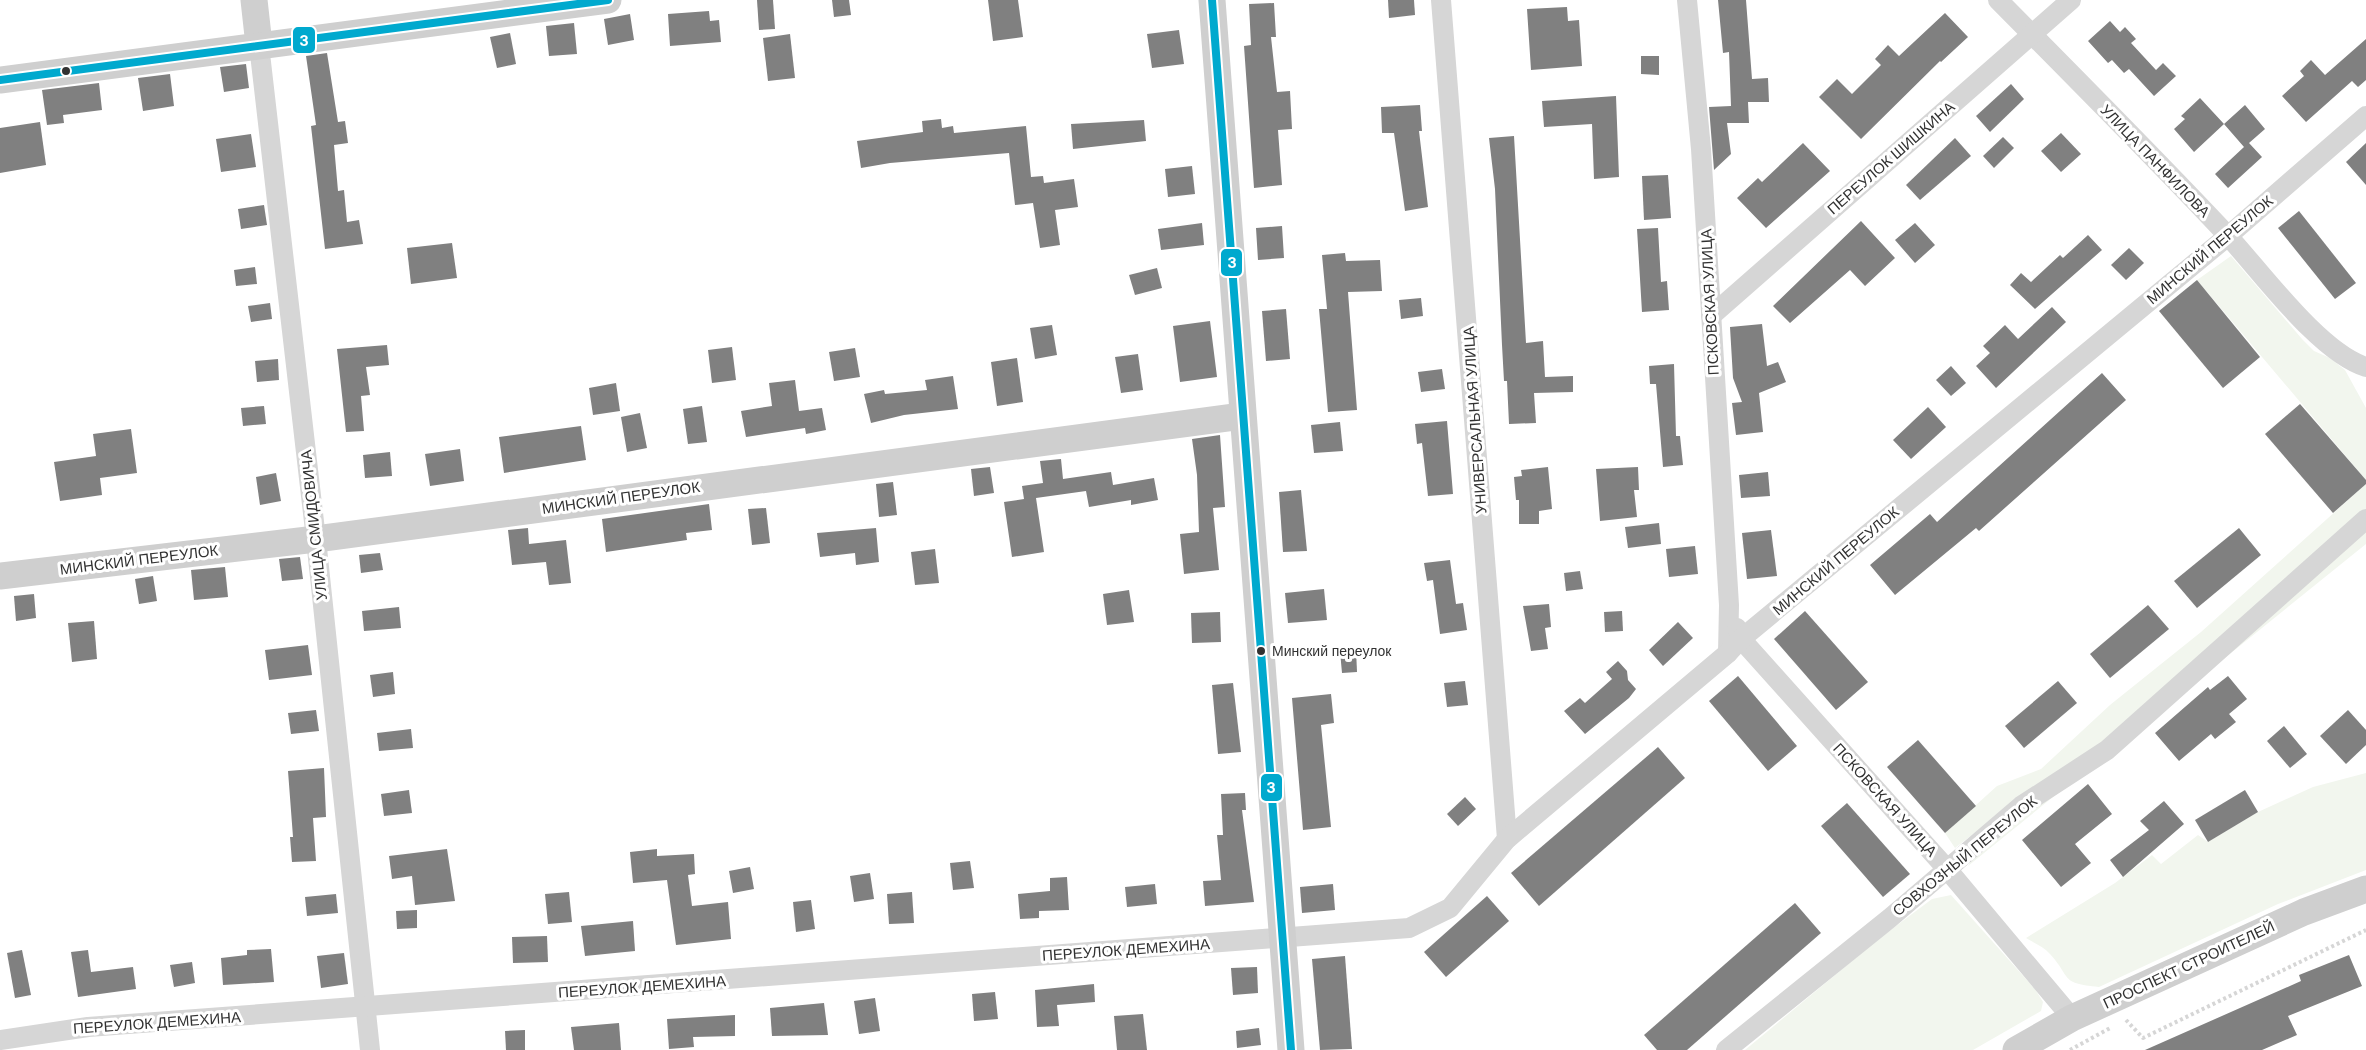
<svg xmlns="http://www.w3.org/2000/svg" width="2366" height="1050" font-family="'DM Sans',sans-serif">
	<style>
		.green { fill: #f2f6ee }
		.building { fill: #808080 }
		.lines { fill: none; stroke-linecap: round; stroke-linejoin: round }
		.path { stroke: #d6d6d6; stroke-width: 4; stroke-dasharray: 3 3; stroke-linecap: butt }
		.street { stroke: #d6d6d6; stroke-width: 20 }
		.secondary { stroke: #cfcfcf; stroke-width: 27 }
		.bus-1-casing { stroke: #fff; stroke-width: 12 }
		.bus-1 { stroke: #00a9ce; stroke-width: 8 }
		.bus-dot { fill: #323232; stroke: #fff; stroke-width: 2 }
		.labels { text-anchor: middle; stroke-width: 6; stroke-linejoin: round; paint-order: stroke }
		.bus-label { font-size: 14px; fill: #323232; stroke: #fff; text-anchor: start }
		.street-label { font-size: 15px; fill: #323232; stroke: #fff }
		.line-badge { stroke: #fff; stroke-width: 2 }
		.badge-label { font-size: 16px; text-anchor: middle; font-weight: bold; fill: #fff }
	</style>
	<rect width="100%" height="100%" fill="#fff"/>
	<!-- green -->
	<g class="green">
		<path d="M2231,256l71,83 12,12 16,7 15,12 21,38v72l-169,-200z"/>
		<path d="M2366,484v27l-245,223 -83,50 -83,64 -10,-15 52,-47 44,-17 69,-64 91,-73z"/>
		<path d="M2366,528v16l-244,197z"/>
		<path d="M2085,771l-117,95c22,-32 84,-72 117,-95z"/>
		<path d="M2366,773v97l-88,34 -179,83c-40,-4 -27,-9 -49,-33 -6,-7 -16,-11 -24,-16l89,-55 37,-28 9,9 37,-29 10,7 50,-30 55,-25z"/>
		<path d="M1951,895l84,94 8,13 -2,9 -68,39h-228l131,-109 56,-42z"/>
	</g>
	<!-- building -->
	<g class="building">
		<path d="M757,0h16l2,29 -16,1z"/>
		<path d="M832,0h17l2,15 -17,2z"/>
		<path d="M988,0h30l5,37 -30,4z"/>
		<path d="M1388,0h26l1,15 -26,3z"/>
		<path d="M1718,0h28l6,79 16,-1 1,24h-21l1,21h-22l4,31 -17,16 -5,-63 22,-1 -2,-54 -6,1z"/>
		<path d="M1274,3l2,34h-5l6,55 13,-1 2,38 -14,1 4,55 -28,3 -10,-142 7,-1 -2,-41z"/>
		<path d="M1567,7l1,14 11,-1 3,46 -51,4 -4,-61z"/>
		<path d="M709,11l1,10 9,-1 2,22 -51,4 -2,-32z"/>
		<path d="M1945,13l23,24 -27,25 -1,-1 -79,78 -42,-42 18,-18 15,15 29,-29 -6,-6 13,-14 11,11z"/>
		<path d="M630,14l4,26 -26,5 -4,-26z"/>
		<path d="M2110,21l10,11 5,-5 11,12 -5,4 25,27 7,-7 13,13 -22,20 -25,-27 -5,4 -12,-13 -4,3 -20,-22z"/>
		<path d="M574,23l3,31 -28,2 -3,-30z"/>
		<path d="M1179,30l5,34 -32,4 -5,-34z"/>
		<path d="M510,33l6,31 -19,4 -7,-31z"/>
		<path d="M790,34l5,44 -27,3 -5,-43z"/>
		<path d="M2366,39v41l-8,7 -6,-6 -46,41 -24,-26 22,-20 -4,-5 11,-11 14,15z"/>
		<path d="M327,53l11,69 7,-1 3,22 -14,2 4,46 6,-1 3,32 12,-2 4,24 -38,5 -14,-123 5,-1 -10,-69z"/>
		<path d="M1641,56h18v19l-18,-1z"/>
		<path d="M246,64l3,24 -25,4 -4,-25z"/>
		<path d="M170,74l4,32 -31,5 -5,-33z"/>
		<path d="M99,83l3,27 -39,5 1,8 -17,2 -5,-35z"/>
		<path d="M2011,84l13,15 -34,33 -14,-16z"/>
		<path d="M1616,96l3,81 -25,2 -2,-55 -48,3 -2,-26z"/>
		<path d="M2200,98l24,26 21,-19 20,24 -16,14 13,14 -34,31 -13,-14 29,-27 -20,-23 -30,28 -20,-23 11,-10 -4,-3z"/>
		<path d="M1420,105l2,26h-3l9,76 -23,4 -11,-78h-12l-1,-26z"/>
		<path d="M941,119l1,9 11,-2 1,7 72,-7 5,51 12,-1 1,7 30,-4 4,28 -23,3 5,35 -20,3 -7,-45 -18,2 -6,-52 -119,10 -29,5 -4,-27 66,-9 -1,-11z"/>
		<path d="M1144,120l2,21 -73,8 -2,-25z"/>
		<path d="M40,122l6,43 -46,8v-45z"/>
		<path d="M2061,133l20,21 -20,18 -20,-21z"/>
		<path d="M251,134l5,33 -35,5 -5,-33z"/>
		<path d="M1514,136l12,207 17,-2 2,36 28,-1v16l-39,1 2,30 -27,1 -2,-43h-3l-2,-36 -7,-156 -6,-51z"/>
		<path d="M2003,137l11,11 -20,20 -11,-12z"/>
		<path d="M1955,138l16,18 -51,44 -14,-15z"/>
		<path d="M1803,143l27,28 -64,57 -29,-30 21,-20 4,4z"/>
		<path d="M2366,143v42l-20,-23z"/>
		<path d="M1192,166l3,28 -27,3 -3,-28z"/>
		<path d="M1668,175l3,43 -27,2 -2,-44z"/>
		<path d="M264,205l3,20 -26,4 -3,-20z"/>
		<path d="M2299,211l57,72 -21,16 -57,-71z"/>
		<path d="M1861,221l34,37 -30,28 -15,-16 -60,53 -17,-17z"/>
		<path d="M1202,223l2,22 -43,5 -3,-21z"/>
		<path d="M1915,223l20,22 -20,18 -20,-23z"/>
		<path d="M1282,226l2,32 -26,2 -2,-32z"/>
		<path d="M1658,228l3,54 6,-1 2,29 -27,2 -5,-83z"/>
		<path d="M2088,235l14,15 -67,59 -25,-24 11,-12 10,9 29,-27 3,3z"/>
		<path d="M452,243l5,35 -46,6 -4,-36z"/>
		<path d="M2129,248l15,15 -18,17 -15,-15z"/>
		<path d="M1345,253l1,8 34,-1 2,31 -34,1 9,118 -29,2 -9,-103h8l-5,-54z"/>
		<path d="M255,267l2,17 -21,2 -2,-16z"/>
		<path d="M1157,268l5,20 -27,7 -6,-20z"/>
		<path d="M2197,280l63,77 -37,31 -64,-77z"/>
		<path d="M1421,298l2,18 -22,3 -2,-19z"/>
		<path d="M270,303l2,16 -21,3 -3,-16z"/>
		<path d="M2052,307l14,15 -70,66 -20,-22 14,-13 -7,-7 22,-21 13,14z"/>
		<path d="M1286,309l4,50 -24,2 -4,-50z"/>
		<path d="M1210,321l7,56 -37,5 -7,-56z"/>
		<path d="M1762,324l5,42 11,-4 8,20 -27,11 4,39 -27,3 -4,-32 10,-1 -9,-24 -3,-51z"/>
		<path d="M1052,325l5,30 -22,4 -5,-31z"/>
		<path d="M387,345l2,20 -23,2 4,28 -9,1 3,35 -18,1 -9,-83z"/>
		<path d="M732,347l4,33 -24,3 -4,-33z"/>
		<path d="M855,348l5,29 -26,4 -5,-29z"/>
		<path d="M1138,354l5,36 -22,3 -6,-36z"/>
		<path d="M1017,358l6,44 -26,4 -6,-44z"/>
		<path d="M278,359l1,21 -22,2 -2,-21z"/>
		<path d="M1674,364l2,72h4l3,29 -20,2 -7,-83h-6l-1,-18z"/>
		<path d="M1951,366l15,17 -15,13 -15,-16z"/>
		<path d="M1442,369l3,20 -24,3 -3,-20z"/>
		<path d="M2102,373l24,27 -147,131 -3,-3 -81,67 -25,-30 60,-51 7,8z"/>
		<path d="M953,376l5,33 -54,6 -33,8 -7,-29 20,-4 1,4 42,-4 -2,-10z"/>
		<path d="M795,380l4,31 23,-3 4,22 -20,4 -1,-6 -59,9 -5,-26 31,-5 -3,-23z"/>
		<path d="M616,383l4,28 -27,4 -4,-27z"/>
		<path d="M2300,404l66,76v4l-33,29 -68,-79z"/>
		<path d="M264,406l2,18 -23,2 -2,-18z"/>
		<path d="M702,406l5,36 -19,2 -5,-35z"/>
		<path d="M1928,407l18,20 -35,32 -18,-19z"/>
		<path d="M640,413l7,35 -20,4 -6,-35z"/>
		<path d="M1447,421l6,73 -25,2 -6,-53 -5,1 -2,-20z"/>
		<path d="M1340,422l3,29 -29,2 -3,-28z"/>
		<path d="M581,426l5,34 -82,13 -5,-36z"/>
		<path d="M131,429l6,44 -37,5 2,17 -42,6 -6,-39 42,-6 -3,-22z"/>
		<path d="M1220,435l5,72 -12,1 6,62 -35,4 -4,-40 19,-2 -2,-57 -5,-36z"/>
		<path d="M460,449l4,32 -34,5 -5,-32z"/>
		<path d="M390,452l2,24 -27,2 -2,-23z"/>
		<path d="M1061,459l2,20 48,-7 2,13 41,-7 4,22 -27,5v-5l-42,7 -3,-16 -50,7 8,54 -32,5 -8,-55 20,-3 -2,-13 21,-3 -3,-22z"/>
		<path d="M990,467l4,26 -20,3 -3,-27z"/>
		<path d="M1548,467l4,42 -13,2v13h-20v-24h-3l-2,-23 8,-1 -1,-6z"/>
		<path d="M1638,467l1,23h-5l3,27 -37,4 -4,-52z"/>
		<path d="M1768,472l2,24 -29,2 -2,-23z"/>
		<path d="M276,473l5,28 -21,4 -4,-28z"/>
		<path d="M893,482l4,33 -18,2 -3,-33z"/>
		<path d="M1301,490l6,61 -24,1 -4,-60z"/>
		<path d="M709,504l3,26 -26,3 1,7 -81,12 -4,-33z"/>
		<path d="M766,508l4,35 -18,2 -4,-36z"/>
		<path d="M1659,523l2,21 -33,4 -3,-21z"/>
		<path d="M528,528l1,16 37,-4 5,43 -22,2 -3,-23 -34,3 -4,-35z"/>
		<path d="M876,528l3,34 -23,3 -1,-12 -35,4 -3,-24z"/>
		<path d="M2239,528l22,27 -64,53 -23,-27z"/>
		<path d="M1771,530l6,46 -30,3 -5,-46z"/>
		<path d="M1695,546l3,28 -29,3 -3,-28z"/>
		<path d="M935,549l4,34 -24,2 -4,-33z"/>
		<path d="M380,553l3,17 -22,3 -2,-18z"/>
		<path d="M300,557l3,22 -21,2 -3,-22z"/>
		<path d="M1450,560l6,44 7,-1 4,27 -27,4 -7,-54 -6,1 -3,-18z"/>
		<path d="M225,567l3,30 -34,3 -3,-30z"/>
		<path d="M1580,571l3,18 -17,2 -2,-18z"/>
		<path d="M153,576l4,25 -18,3 -4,-25z"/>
		<path d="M1324,589l3,31 -39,3 -3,-30z"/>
		<path d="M1129,590l5,32 -27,3 -4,-31z"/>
		<path d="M34,594l2,24 -20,3 -2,-25z"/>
		<path d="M1549,604l2,23 -6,1 3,21 -17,2 -8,-45z"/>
		<path d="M2148,605l21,24 -59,49 -20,-24z"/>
		<path d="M399,607l2,21 -37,3 -2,-20z"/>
		<path d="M1622,611l1,20 -18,1 -1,-20z"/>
		<path d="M1805,611l63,71 -32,28 -62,-71z"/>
		<path d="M1220,612l1,30 -29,1 -1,-30z"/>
		<path d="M94,621l3,38 -25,3 -4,-39z"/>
		<path d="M1678,622l15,16 -30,28 -14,-16z"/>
		<path d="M308,645l4,30 -43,5 -4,-30z"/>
		<path d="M1356,649l1,23 -15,1 -2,-22z"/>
		<path d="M1618,661l9,10 1,9 8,9 -7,9 -44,36 -21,-23 16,-13 5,5 27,-24 -6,-7z"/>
		<path d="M393,672l2,22 -22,3 -3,-22z"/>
		<path d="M1738,676l59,70 -29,25 -59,-70z"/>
		<path d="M2228,676l19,23 -18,15 7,8 -21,17 -4,-5 -32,27 -24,-28 53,-46 2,3z"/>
		<path d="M1465,681l3,24 -21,2 -3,-24z"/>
		<path d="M2058,681l19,22 -53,45 -19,-22z"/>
		<path d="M1233,683l8,69 -23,2 -6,-69z"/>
		<path d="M1331,694l3,29 -13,2 10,102 -28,3 -11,-132z"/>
		<path d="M316,710l3,21 -28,3 -3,-21z"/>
		<path d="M2348,710l18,20v15l-20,19 -26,-28z"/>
		<path d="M2284,726l23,28 -17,14 -23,-27z"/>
		<path d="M411,729l2,19 -34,3 -2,-18z"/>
		<path d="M1918,740l58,66 -31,27 -58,-66z"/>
		<path d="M1658,747l27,31 -146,128 -28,-33z"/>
		<path d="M324,768l2,49 -13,1 3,43 -24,1 -2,-25h3l-5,-66z"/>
		<path d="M2088,784l24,30 -37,30 16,19 -30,24 -39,-47z"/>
		<path d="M409,790l3,23 -28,3 -3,-22z"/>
		<path d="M2245,790l13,22 -50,30 -13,-22z"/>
		<path d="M1245,793l1,17h-4l12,92 -49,4 -2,-25 18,-1 -4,-45h6l-2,-41z"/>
		<path d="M1465,797l11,12 -18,17 -11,-12z"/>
		<path d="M2164,801l20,23 -61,53 -13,-17 39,-30 -9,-9z"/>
		<path d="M1847,803l63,71 -27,23 -62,-71z"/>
		<path d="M447,849l8,52 -40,4 -3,-29 -20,3 -3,-23z"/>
		<path d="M657,849v7l37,-2 1,20 -7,1 4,31 36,-4 3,37 -55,6 -9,-65 -34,3 -3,-31z"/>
		<path d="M970,861l4,27 -21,2 -3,-27z"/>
		<path d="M750,867l4,22 -21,4 -4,-22z"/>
		<path d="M870,873l4,26 -20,3 -4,-26z"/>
		<path d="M1067,877l2,33 -30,1v7l-19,1 -2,-25 32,-3v-13z"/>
		<path d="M1155,884l2,20 -30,3 -2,-20z"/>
		<path d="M1333,884l2,26 -33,3 -2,-26z"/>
		<path d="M569,892l3,30 -24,2 -3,-30z"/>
		<path d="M912,892l2,31 -25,1 -2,-30z"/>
		<path d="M336,894l2,19 -31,3 -2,-19z"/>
		<path d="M1487,896l22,25 -63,56 -22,-25z"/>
		<path d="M811,900l4,29 -19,3 -3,-30z"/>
		<path d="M1795,903l26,30 -134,117h-30l-13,-15z"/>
		<path d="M417,910v18l-20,1 -1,-18z"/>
		<path d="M633,921l2,30 -50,5 -4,-30z"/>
		<path d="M547,936l1,26 -35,1 -1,-26z"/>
		<path d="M271,949l3,33 -51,3 -2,-27 26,-3v-5z"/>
		<path d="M22,950l9,45 -16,3 -8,-45z"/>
		<path d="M88,950l3,22 42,-5 3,22 -58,8 -7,-45z"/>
		<path d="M344,953l4,31 -27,4 -4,-32z"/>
		<path d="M2349,955l13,31 -74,30 9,19 -35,15h-117l156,-69 -2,-6z"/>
		<path d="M1345,956l7,93 -32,1 -8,-91z"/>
		<path d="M192,962l3,21 -21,4 -4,-22z"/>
		<path d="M1257,967l1,26 -25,2 -2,-27z"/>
		<path d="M1094,984l1,18 -38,3 2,21 -22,1 -2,-37z"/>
		<path d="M995,992l3,27 -24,2 -2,-27z"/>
		<path d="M875,998l5,33 -21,3 -5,-33z"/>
		<path d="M824,1003l4,32 -56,1 -2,-28z"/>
		<path d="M1143,1014l4,36h-30l-3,-34z"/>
		<path d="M735,1015v21l-42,1 1,10 -25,2 -2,-30z"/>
		<path d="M619,1023l2,27h-47l-3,-23z"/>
		<path d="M1259,1028l2,17 -24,3 -1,-17z"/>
		<path d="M525,1030v20h-19l-1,-19z"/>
	</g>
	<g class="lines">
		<!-- path -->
		<g class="path">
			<path d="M2126,1020l17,18 223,-108"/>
			<path d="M2070,1050l42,-23"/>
		</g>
		<!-- street -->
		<g class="street">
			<path d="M1441,0l66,839"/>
			<path d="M1687,0l14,149 28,456 -1,48"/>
			<path d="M1998,0c77,78 155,156 230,236 34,37 92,117 138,131"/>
			<path d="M259,45l57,494 54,511"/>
			<path d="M1711,316l360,-316"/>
			<path d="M1737,628l4,11 206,230 125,149"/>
			<path d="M0,1040l88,-13 1321,-99 41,-20 57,-69 221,-186 13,-14 487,-403 138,-120"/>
			<path d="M1726,1050l164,-132 131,-112 86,-56 259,-231"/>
		</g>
		<!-- secondary -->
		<g class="secondary">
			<path d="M254,0l5,45"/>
			<path d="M1212,0l79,1050"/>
			<path d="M0,80l608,-80"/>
			<path d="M0,576l316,-37 926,-123"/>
			<path d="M2016,1050l56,-32 232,-106 62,-23"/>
		</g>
		<!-- bus-1 casing -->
		<g class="bus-1-casing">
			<g id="bus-1">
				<path d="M1212,0l79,1050"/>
				<path d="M0,80l608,-80"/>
			</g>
		</g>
		<!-- bus-1 -->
		<use href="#bus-1" class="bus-1"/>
	</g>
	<!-- markers -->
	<g class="bus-dot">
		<circle cx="66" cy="71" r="5"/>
		<circle cx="1261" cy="651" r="5"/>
	</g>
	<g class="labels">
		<!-- bus labels -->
		<g class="bus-label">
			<text x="1272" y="656">Минский переулок</text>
		</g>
		<!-- street labels -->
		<g class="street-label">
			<text transform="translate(1891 158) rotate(-41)" y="5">ПЕРЕУЛОК ШИШКИНА</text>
			<text transform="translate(2155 161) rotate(46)" y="5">УЛИЦА ПАНФИЛОВА</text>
			<text transform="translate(2210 250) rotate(-40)" y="5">МИНСКИЙ ПЕРЕУЛОК</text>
			<text transform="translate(1710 302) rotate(-93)" y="5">ПСКОВСКАЯ УЛИЦА</text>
			<text transform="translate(1475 420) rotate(-94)" y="5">УНИВЕРСАЛЬНАЯ УЛИЦА</text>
			<text transform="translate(621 498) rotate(-8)" y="5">МИНСКИЙ ПЕРЕУЛОК</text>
			<text transform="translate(314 525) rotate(-96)" y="5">УЛИЦА СМИДОВИЧА</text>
			<text transform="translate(139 560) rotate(-7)" y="5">МИНСКИЙ ПЕРЕУЛОК</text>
			<text transform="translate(1836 561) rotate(-40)" y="5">МИНСКИЙ ПЕРЕУЛОК</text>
			<text transform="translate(1885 800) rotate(48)" y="5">ПСКОВСКАЯ УЛИЦА</text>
			<text transform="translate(1965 856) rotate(-39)" y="5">СОВХОЗНЫЙ ПЕРЕУЛОК</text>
			<text transform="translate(1126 950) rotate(-4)" y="5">ПЕРЕУЛОК ДЕМЕХИНА</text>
			<text transform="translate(2189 965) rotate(-25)" y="5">ПРОСПЕКТ СТРОИТЕЛЕЙ</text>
			<text transform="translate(642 987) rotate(-4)" y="5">ПЕРЕУЛОК ДЕМЕХИНА</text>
			<text transform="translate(157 1023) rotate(-4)" y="5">ПЕРЕУЛОК ДЕМЕХИНА</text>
		</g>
	</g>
	<g class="line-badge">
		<rect x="292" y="26" width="24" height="28" rx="6" fill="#00a9ce"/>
		<rect x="1220" y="248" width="23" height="29" rx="6" fill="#00a9ce"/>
		<rect x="1260" y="773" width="23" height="29" rx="6" fill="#00a9ce"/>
	</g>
	<g class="badge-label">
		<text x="304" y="46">3</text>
		<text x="1232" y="268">3</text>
		<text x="1271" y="793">3</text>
	</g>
</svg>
